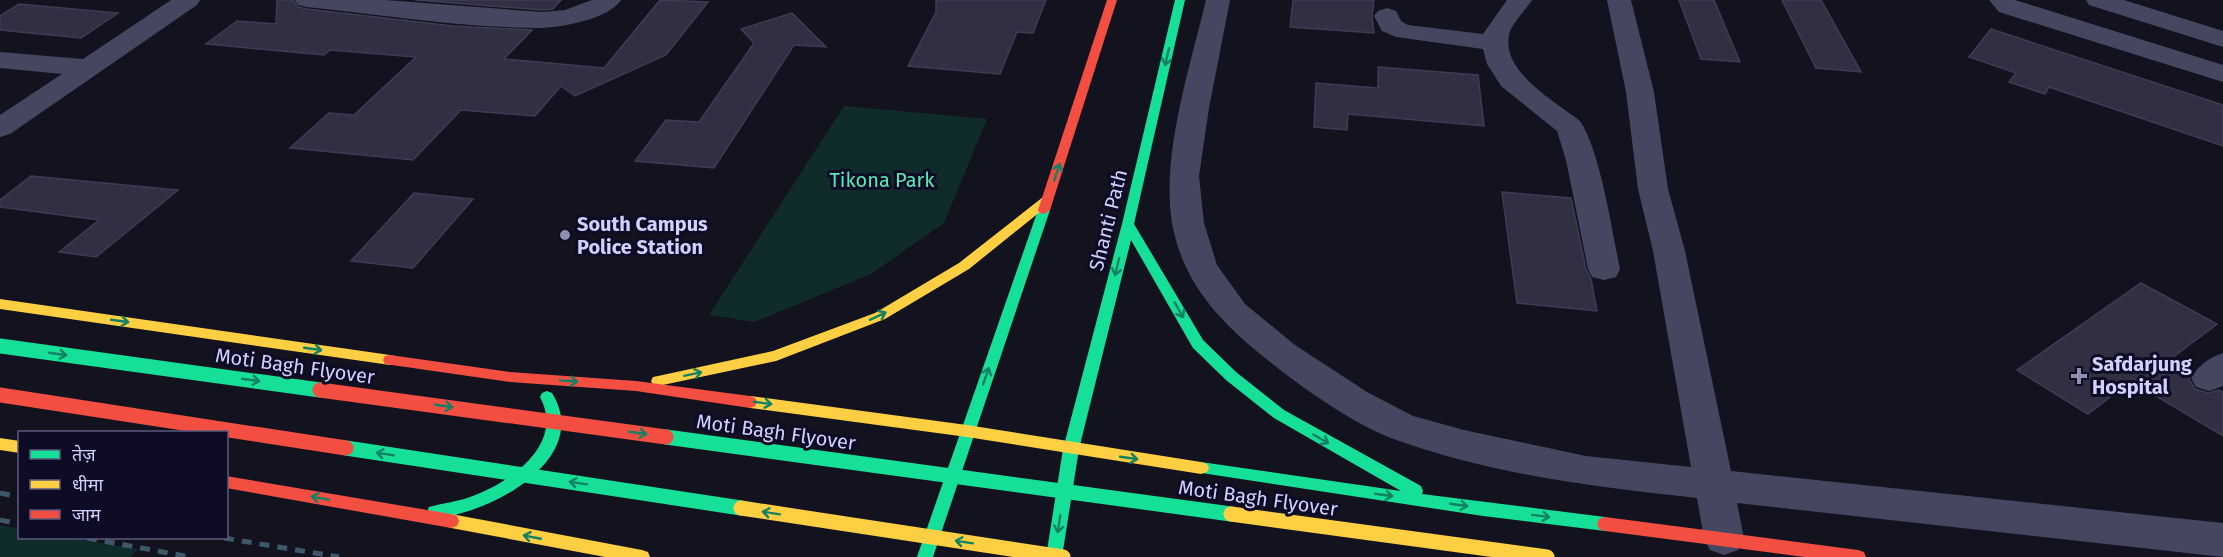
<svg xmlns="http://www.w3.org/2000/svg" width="2223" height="557" font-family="'Fira Sans','Noto Sans Devanagari',sans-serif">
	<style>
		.green { fill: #0f2c2a }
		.building { fill: #312f42; stroke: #3e3c54; stroke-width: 1.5 }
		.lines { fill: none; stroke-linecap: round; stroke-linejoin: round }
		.street { fill: #454761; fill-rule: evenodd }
		.fast { fill: #16e098; fill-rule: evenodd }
		.slow { fill: #ffcf43; fill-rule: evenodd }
		.jam { fill: #f24e42; fill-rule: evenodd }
		.rail { stroke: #3f5869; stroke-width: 5; stroke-dasharray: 10 8; stroke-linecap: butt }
		.fast-bridge { stroke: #16e098; stroke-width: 15 }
		.slow-bridge { stroke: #ffcf43; stroke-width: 15 }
		.jam-bridge { stroke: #f24e42; stroke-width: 15 }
		.oneway { stroke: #128164 }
		.poi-dot { fill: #8f8eb1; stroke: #0e0c25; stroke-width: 2 }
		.labels { text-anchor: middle; stroke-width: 6; stroke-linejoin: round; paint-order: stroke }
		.park-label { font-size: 20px; fill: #4fecb7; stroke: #0e0c25 }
		.street-label { font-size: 20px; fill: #d2d0ff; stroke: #0e0c25 }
		.poi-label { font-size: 20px; font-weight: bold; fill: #d2d0ff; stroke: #0e0c25; text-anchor: start }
	</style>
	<rect width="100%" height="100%" fill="#13121f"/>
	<!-- green -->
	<g class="green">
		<path d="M844,106l143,13 -43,104 -73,51 -117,48 -45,-7z"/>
		<path d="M0,525l19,4 1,9h50l68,11 -7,8h-131z"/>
	</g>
	<!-- building -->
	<g class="building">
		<path d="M277,0h16l5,7 9,2 146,17 79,4 -28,29 100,9 56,-68 48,2 -42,53 -91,41 -14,-10 -26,30 -74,-6 -48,50 -123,-12 39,-35 25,2 62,-58 -86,-7 -6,5 -118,-11 31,-23 39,3z"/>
		<path d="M415,0h146l-8,9 -11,1z"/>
		<path d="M936,0h110l-13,33 -16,-1 -17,42 -92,-8 28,-54z"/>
		<path d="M1293,0h81l-2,17 2,16 -84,-6z"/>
		<path d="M1679,0h35l26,62 -39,-3z"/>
		<path d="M1782,0h39l40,72 -45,-4z"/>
		<path d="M19,4l99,9 -37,25 -81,-8v-14z"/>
		<path d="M792,13l34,34 -32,-2 -80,123 -79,-7 31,-41 33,2 55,-79 -13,-14z"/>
		<path d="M1991,29l232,76v41l-174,-59 -4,7 -36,-12 7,-9 -47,-16z"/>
		<path d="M1378,67l100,8 6,51 -136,-12 -1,16 -33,-3 2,-44 62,5z"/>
		<path d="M31,176l147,14 -82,67 -37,-5 40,-32 -99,-13v-7z"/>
		<path d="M1502,192l69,6 15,71 5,10 6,32 -80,-8z"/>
		<path d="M414,193l59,6 -60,69 -62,-7z"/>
		<path d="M2141,283l76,41 -49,37 23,13 -2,5 6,10 13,4 11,-3 4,2v44l-92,-55 -43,33 -71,-44z"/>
	</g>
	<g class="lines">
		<!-- street -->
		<g class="street">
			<path d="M171,0h29l-3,5 -187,129 -10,3v-22l62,-41 -62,-6v-16l83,7z"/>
			<path d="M295,0h90l157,12 23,-2 27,-10h29c-12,19 -58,27 -80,28 -78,0 -157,-13 -234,-21l-9,-2z"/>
			<path d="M1206,0h24l-21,108 -10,68 5,47 13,42 28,39 50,41 72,47 46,24 51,14 122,26 105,11 -38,-216 -15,-62 -12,-97 -19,-92h24l23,92 14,97 17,62 46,220 492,52v34l-486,-54 7,35 -6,12 -14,5 -14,-5 -6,-12 -7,-40c-103,-11 -209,-24 -306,-60 -44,-17 -101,-59 -137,-89 -41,-35 -72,-71 -82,-126 -11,-68 18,-156 34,-223z"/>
			<path d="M1507,0h25c-6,10 -21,24 -23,35 -8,37 47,67 71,86 20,29 32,110 40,148l-4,8 -12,3 -12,-3 -4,-8 -22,-109 -9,-29 -56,-45 -14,-22 -4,-15 -87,-12 -14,-6 -8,-15 4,-5 9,-3 9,3 5,10 7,4 75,9z"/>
			<path d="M1989,0h26l208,65v17l-224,-70z"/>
			<path d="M2086,0h38l99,31v16l-134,-42z"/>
			<path d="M2223,353v33l-14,5 -13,-4 -5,-9c8,-13 17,-20 32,-25z"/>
		</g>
		<!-- fast -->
		<g class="fast">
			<path d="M1175,0h10l-51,224 69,116 33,32 48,38 137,76 2,5 -1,3 183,23 6,2 2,5 -2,5 -6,2 -122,-15 -288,-44 -2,-4 2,-4 6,-2 200,29 -127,-73 -48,-38 -33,-32 -62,-108 -52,209 -17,108h-16l17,-108 59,-225z"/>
			<path d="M1044,206l6,4 -117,347h-16l121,-347z"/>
			<path d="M547,391l5,2c36,58 -40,106 -87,119 -11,3 -24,8 -36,5l-2,-5 2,-5c13,-4 28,-5 41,-10 38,-13 96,-52 70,-100l2,-4z"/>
		</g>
		<!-- slow -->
		<g class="slow">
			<path d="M1047,196l4,1 2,3 -2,3 -82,66 -84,50 -109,42 -118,25 -5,-1 -2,-4 2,-4 5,-1 115,-25 102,-38 84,-50 84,-66z"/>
			<path d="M0,299l390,56 5,1 2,4 -2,4 -5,1 -390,-56z"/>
			<path d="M750,396l217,29 234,37 6,2 2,4 -2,4 -6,2 -234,-37 -217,-29 -5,-2 -2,-4 2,-4z"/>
			<path d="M0,438l20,3v12l-20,-3z"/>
			<path d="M451,514l191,36 6,2 2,5h-45l-154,-29 -6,-2 -2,-5 2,-5z"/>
		</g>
		<!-- jam -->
		<g class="jam">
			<path d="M1107,0h10l-67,210 -6,4 -4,-1 -2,-3z"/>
			<path d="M390,355l120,17 126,9 114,15 5,2 2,4 -2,4 -5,2 -114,-17 -126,-9 -125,-18 -2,-4 2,-4z"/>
			<path d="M226,476l225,38 6,2 2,5 -2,5 -6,2 -225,-40z"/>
			<path d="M1605,517l253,33 6,2 2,5h-62l-199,-26 -6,-2 -2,-5 2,-5z"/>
		</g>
		<!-- rail -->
		<g class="rail">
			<path d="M0,493l20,4"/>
			<path d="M0,520l20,4"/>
			<path d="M87,538l103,19"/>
			<path d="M224,538l115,19"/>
		</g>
		<!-- fast-bridge -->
		<g class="fast-bridge">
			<path d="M0,346l320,44"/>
			<path d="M666,437l565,77"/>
			<path d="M346,448l395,60"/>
		</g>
		<!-- slow-bridge -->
		<g class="slow-bridge">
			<path d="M741,508l322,49"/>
			<path d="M1231,514l316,43"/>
		</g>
		<!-- jam-bridge -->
		<g class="jam-bridge">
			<path d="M320,390l346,47"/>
			<path d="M0,395l346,53"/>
		</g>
	</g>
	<!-- one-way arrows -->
	<defs><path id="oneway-shaft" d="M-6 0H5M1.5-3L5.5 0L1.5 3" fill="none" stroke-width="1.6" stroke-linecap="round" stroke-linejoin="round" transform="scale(1.5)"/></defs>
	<g class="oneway">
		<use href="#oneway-shaft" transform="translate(1167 57) rotate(103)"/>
		<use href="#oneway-shaft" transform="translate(1057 172) rotate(-72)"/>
		<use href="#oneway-shaft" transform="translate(1117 267) rotate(104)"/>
		<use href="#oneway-shaft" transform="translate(1179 310) rotate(60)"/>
		<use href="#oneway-shaft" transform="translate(878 316) rotate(-25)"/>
		<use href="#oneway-shaft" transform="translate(120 321) rotate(8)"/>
		<use href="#oneway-shaft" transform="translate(313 349) rotate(8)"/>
		<use href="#oneway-shaft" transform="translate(58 354) rotate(8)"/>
		<use href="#oneway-shaft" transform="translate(693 374) rotate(-12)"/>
		<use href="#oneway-shaft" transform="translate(986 376) rotate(-71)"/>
		<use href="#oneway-shaft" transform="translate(251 380) rotate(8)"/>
		<use href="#oneway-shaft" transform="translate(569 381) rotate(4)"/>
		<use href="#oneway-shaft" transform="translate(763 403) rotate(8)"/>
		<use href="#oneway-shaft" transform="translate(444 406) rotate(8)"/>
		<use href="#oneway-shaft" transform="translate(638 433) rotate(8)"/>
		<use href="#oneway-shaft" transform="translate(1321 439) rotate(30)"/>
		<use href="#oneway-shaft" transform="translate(385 454) rotate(-171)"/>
		<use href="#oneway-shaft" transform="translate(1129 458) rotate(8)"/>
		<use href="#oneway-shaft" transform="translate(578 483) rotate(-171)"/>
		<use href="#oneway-shaft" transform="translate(1384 495) rotate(8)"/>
		<use href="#oneway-shaft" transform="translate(320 498) rotate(-170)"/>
		<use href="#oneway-shaft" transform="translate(1459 505) rotate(8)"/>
		<use href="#oneway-shaft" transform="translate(771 513) rotate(-171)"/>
		<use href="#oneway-shaft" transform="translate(1541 516) rotate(7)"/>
		<use href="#oneway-shaft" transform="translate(1059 524) rotate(99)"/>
		<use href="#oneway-shaft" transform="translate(532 537) rotate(-169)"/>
		<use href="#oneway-shaft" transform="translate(964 542) rotate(-171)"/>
	</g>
	<!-- markers -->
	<g class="poi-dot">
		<circle cx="565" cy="235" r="6"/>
		<path d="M2076 367h6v6h6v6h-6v6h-6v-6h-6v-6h6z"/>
	</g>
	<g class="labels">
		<!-- park labels -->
		<g class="park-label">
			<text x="882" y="187">Tikona Park</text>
		</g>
		<!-- street labels -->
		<g class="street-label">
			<text transform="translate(1108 220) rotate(-76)" y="7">Shanti Path</text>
			<text transform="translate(295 366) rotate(8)" y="7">Moti Bagh Flyover</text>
			<text transform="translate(776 432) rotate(8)" y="7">Moti Bagh Flyover</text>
			<text transform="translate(1258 498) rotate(8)" y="7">Moti Bagh Flyover</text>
		</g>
		<!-- poi labels -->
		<g class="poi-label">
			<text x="577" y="231">South Campus<tspan x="577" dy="23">Police Station</tspan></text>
			<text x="2092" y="371">Safdarjung<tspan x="2092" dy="23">Hospital</tspan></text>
		</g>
	</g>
	<!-- legend -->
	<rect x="18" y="431" width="210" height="108" fill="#0e0c25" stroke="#5c5a7c" stroke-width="1.5"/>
	<rect x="30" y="450" width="30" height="9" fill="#16e098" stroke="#5c5a7c" stroke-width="1.5"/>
	<text x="72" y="461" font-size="18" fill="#d2d0ff">तेज़</text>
	<rect x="30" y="480" width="30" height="9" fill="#ffcf43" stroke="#5c5a7c" stroke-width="1.5"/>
	<text x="72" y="491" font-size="18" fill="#d2d0ff">धीमा</text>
	<rect x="30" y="510" width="30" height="9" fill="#f24e42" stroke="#5c5a7c" stroke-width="1.5"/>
	<text x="72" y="521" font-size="18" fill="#d2d0ff">जाम</text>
</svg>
